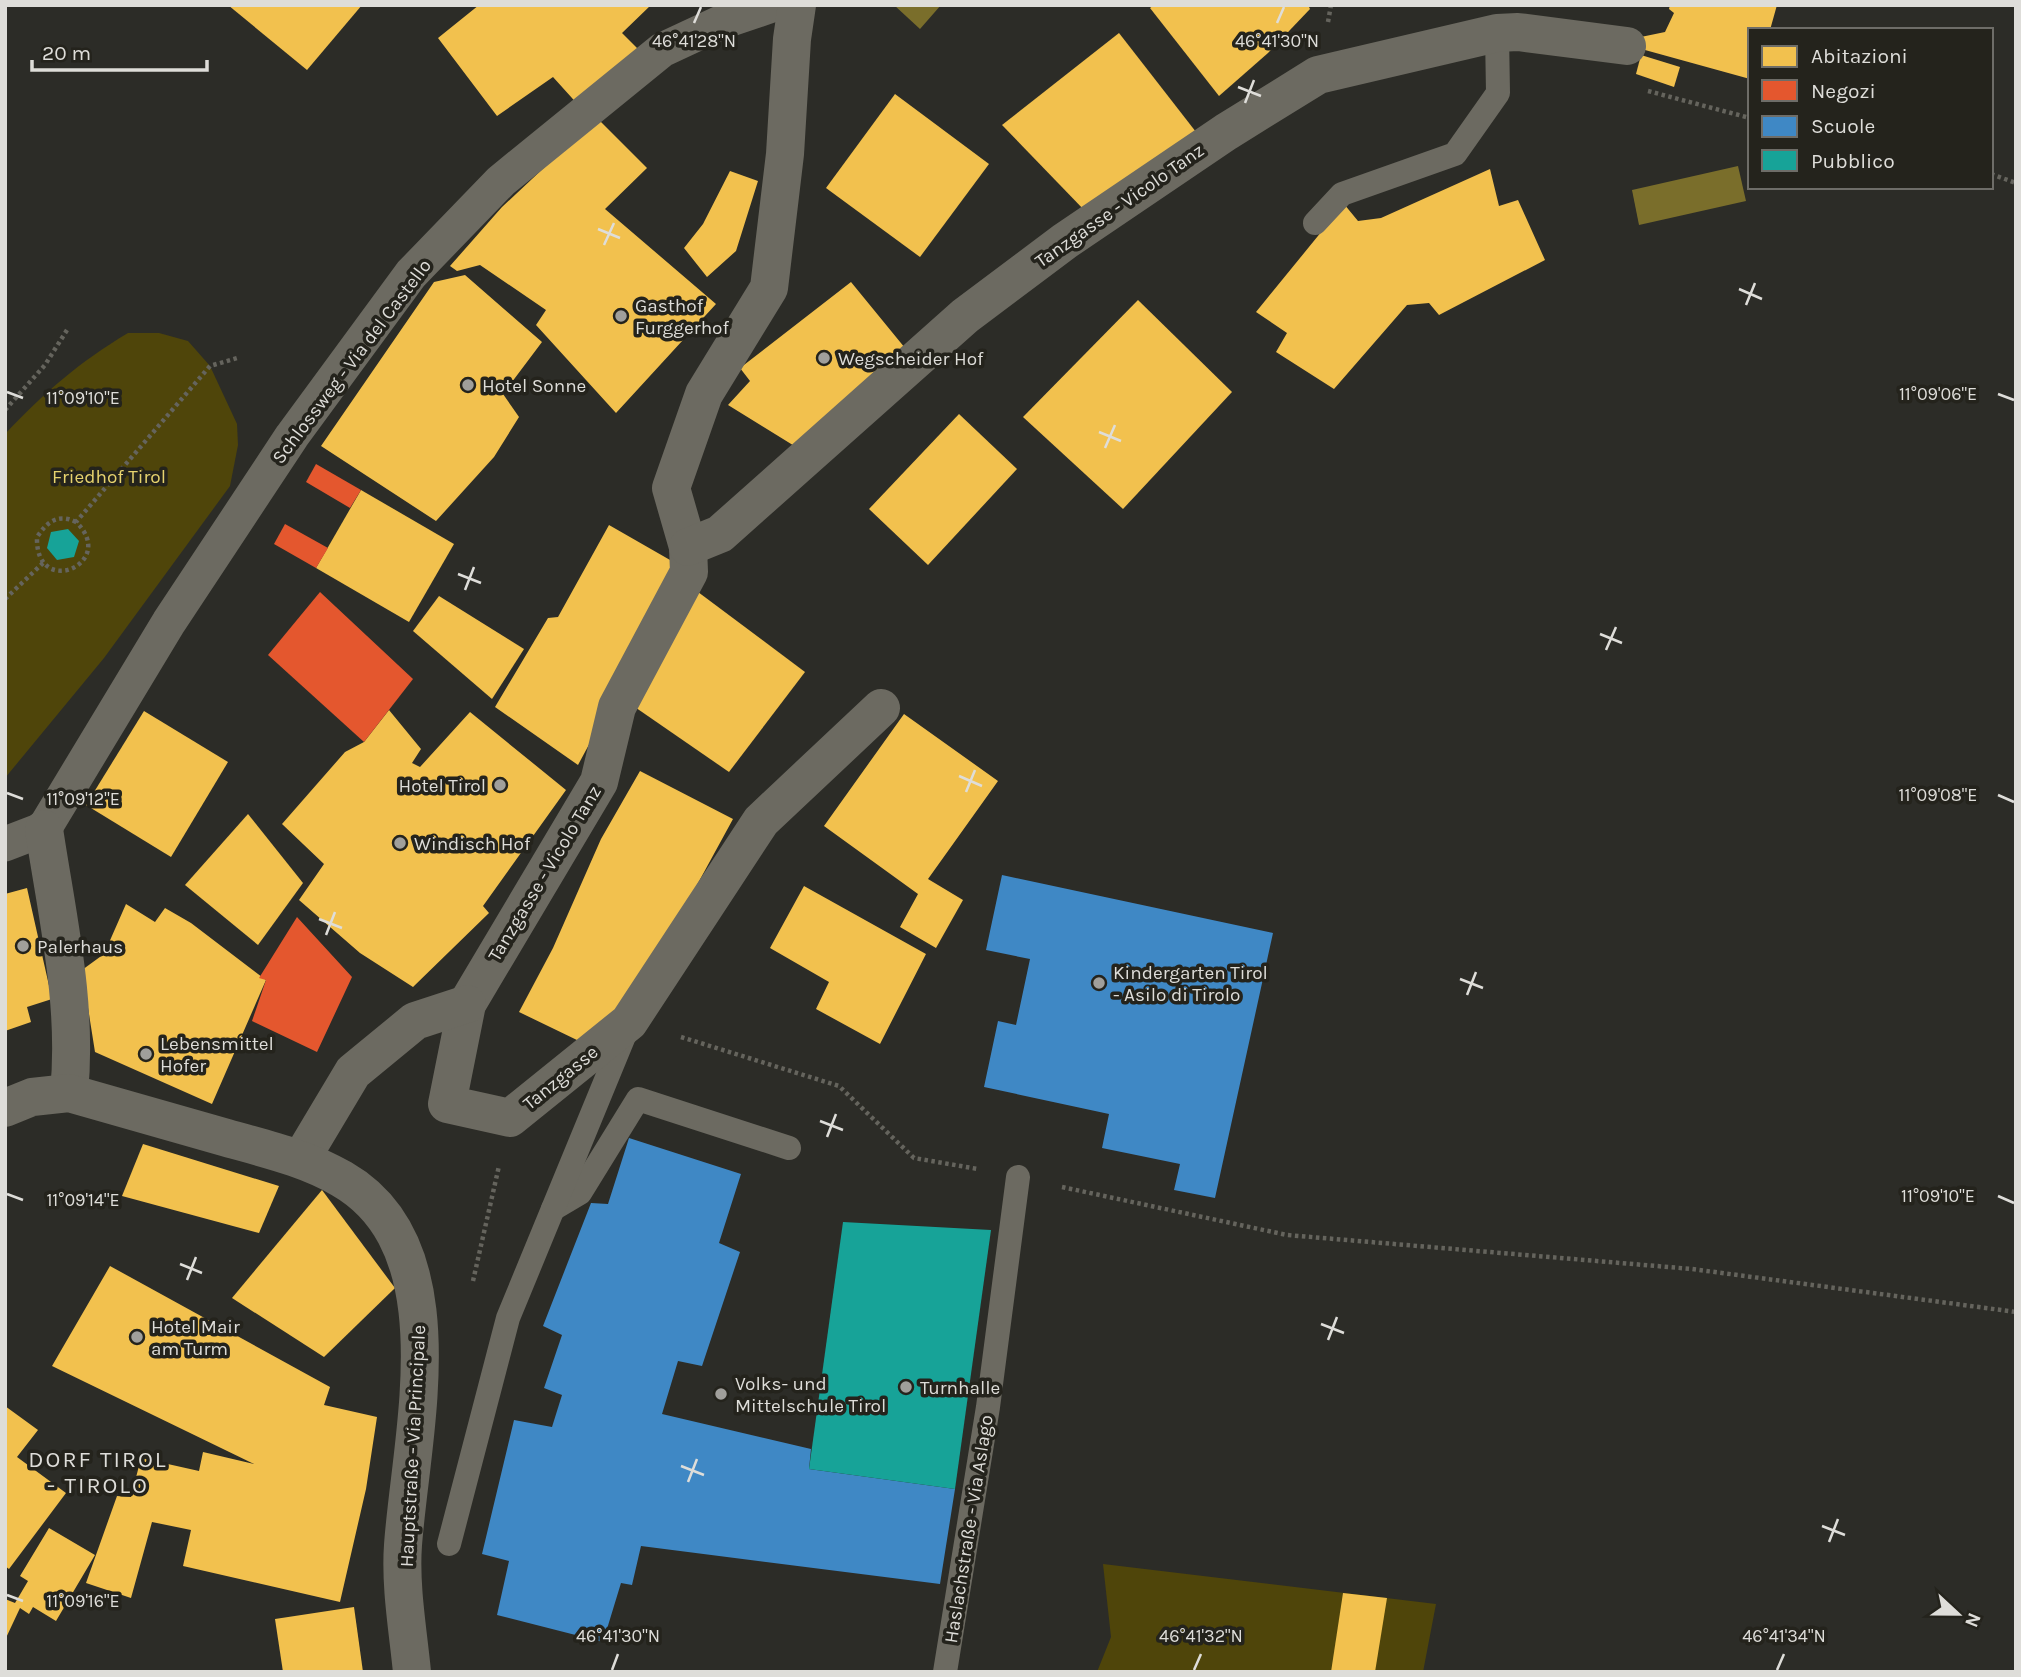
<svg xmlns="http://www.w3.org/2000/svg" width="2021" height="1677" font-family="Karla,sans-serif">
	<style>
		.green { fill: #4f450a }
		.water { fill: #7a6e2b }
		.homes { fill: #f2c14e }
		.shops { fill: #e4572e }
		.schools { fill: #3f88c5 }
		.public { fill: #17a398 }
		.lines { fill: none; stroke-linecap: round; stroke-linejoin: round }
		.path { stroke: #65645d; stroke-width: 4.5; stroke-dasharray: 3.5 3.5; stroke-linecap: butt }
		.service { stroke: #6c6a61; stroke-width: 24 }
		.pedestrian { stroke: #6c6a61; stroke-width: 35 }
		.minor { stroke: #6c6a61; stroke-width: 38 }
		.tertiary { stroke: #6c6a61; stroke-width: 38 }
		.ticks { fill: none; stroke: #deddd9; stroke-width: 2.5 }
		.poi-dot { fill: #a09f9b; stroke: #24231c; stroke-width: 2.5 }
		.labels { text-anchor: middle; stroke-width: 7; stroke-linejoin: round; paint-order: stroke }
		.street-label { font-size: 19px; fill: #deddd9; stroke: #24231c }
		.poi-label { font-size: 19px; fill: #deddd9; stroke: #24231c; text-anchor: start }
		.park-label { font-size: 19px; fill: #e7d36e; stroke: #24231c }
		.quarter-label { font-size: 23px; letter-spacing: 2px; fill: #deddd9; stroke: #24231c }
		.ticks-label { font-size: 18px; text-anchor: middle; fill: #deddd9; stroke: #24231c; stroke-width: 7; stroke-linejoin: round; paint-order: stroke }
	</style>
	<rect width="100%" height="100%" fill="#2c2c27"/>
	<!-- green -->
	<g class="green">
		<path d="M128,333h31l29,8 22,25 27,58 1,21 -8,41 -126,172 -99,120v-344c41,-43 73,-71 123,-101z"/>
		<path d="M1103,1564l333,40 -13,68h-326l14,-35z"/>
	</g>
	<!-- water -->
	<g class="water">
		<path d="M894,5h47l-21,24z"/>
		<path d="M1738,166l8,35 -107,24 -7,-35z"/>
	</g>
	<!-- homes -->
	<g class="homes">
		<path d="M228,5h134l-55,65z"/>
		<path d="M479,5h172l-29,28 21,21 -62,54 -28,-31 -56,39 -59,-78z"/>
		<path d="M1154,5h154l2,4 -42,44 -49,43 -69,-88z"/>
		<path d="M1670,5h107l-7,25h-20v49l-105,-29 -9,-12 29,-6 9,-19 -5,-4z"/>
		<path d="M1119,33l77,99 -109,81 -85,-88z"/>
		<path d="M1641,55l39,12 -6,20 -38,-13z"/>
		<path d="M895,94l94,70 -69,93 -94,-69z"/>
		<path d="M597,118l50,50 -42,41 111,95 -100,109 -80,-88 10,-15 -66,-45 -23,6 -7,-5 52,-59z"/>
		<path d="M1490,169l9,37 19,-6 27,60 -106,55 -10,-12 -22,2 -73,84 -58,-37 11,-19 -31,-21 88,-108 14,17 23,-3z"/>
		<path d="M730,171l28,10 -22,70 -29,26 -23,-29 19,-24z"/>
		<path d="M465,275l77,67 -39,52 16,23 -25,40 -58,64 -115,-75 113,-164z"/>
		<path d="M851,282l54,66 -109,99 -68,-42 22,-24 -10,-13z"/>
		<path d="M1138,300l94,92 -109,117 -100,-92z"/>
		<path d="M959,414l58,55 -89,96 -59,-56z"/>
		<path d="M361,490l93,54 -45,78 -93,-54z"/>
		<path d="M609,525l75,43 -106,197 -83,-58 53,-89 10,-1z"/>
		<path d="M690,586l115,86 -76,100 -100,-69z"/>
		<path d="M439,596l85,53 -32,50 -79,-68z"/>
		<path d="M389,710l32,39 -9,14 8,4 50,-55 96,78 -83,116 6,7 -76,74 -53,-34 -61,-53 25,-36 -42,-40 63,-72 19,-10z"/>
		<path d="M144,711l84,51 -57,95 -85,-52z"/>
		<path d="M904,714l94,67 -70,98 35,21 -27,48 -36,-21 18,-33 -94,-68z"/>
		<path d="M640,771l93,48 -95,174 -59,48 -60,-29 34,-64 48,-109z"/>
		<path d="M248,814l55,69 -45,62 -73,-60z"/>
		<path d="M804,886l122,68 -46,90 -64,-35 13,-27 -59,-34z"/>
		<path d="M27,888l25,111 -25,8 4,15 -26,9v-137z"/>
		<path d="M126,904l29,18 10,-14 26,15 75,57 -54,124 -117,-52 -13,-82 22,-16z"/>
		<path d="M143,1144l136,42 -20,47 -137,-37z"/>
		<path d="M322,1190l73,98 -71,69 -92,-59z"/>
		<path d="M110,1266l220,121 -6,18 53,12 -11,72 -26,113 -157,-36 8,-36 -39,-8 -21,76 -45,-15 31,-87 14,1 10,-39 58,13 4,-19 51,12 -202,-98z"/>
		<path d="M5,1406l33,24 -21,27 49,36 -57,76 -4,-3z"/>
		<path d="M49,1528l46,27 -39,66 -23,-14 -4,7 -9,-6 -15,32v-41l10,4 13,-22 -8,-5z"/>
		<path d="M1343,1593l44,5 -12,74h-44z"/>
		<path d="M354,1607l9,65h-80l-8,-53z"/>
	</g>
	<!-- shops -->
	<g class="shops">
		<path d="M316,464l45,26 -11,18 -44,-26z"/>
		<path d="M285,524l43,24 -12,20 -42,-24z"/>
		<path d="M320,592l93,87 -49,63 -96,-87z"/>
		<path d="M297,917l55,60 -35,75 -65,-31 14,-41 -7,-2z"/>
	</g>
	<!-- schools -->
	<g class="schools">
		<path d="M1002,875l271,58 -58,265 -41,-8 6,-26 -78,-16 7,-34 -125,-27 14,-66 18,4 14,-66 -44,-9z"/>
		<path d="M629,1138l112,36 -22,69 21,9 -38,114 -24,-5 -16,53 149,35 -2,20 146,20 -15,95 -299,-38 -9,39 -11,-2 -18,59 -106,-27 12,-54 -27,-7 32,-134 38,7 10,-32 -18,-7 18,-53 -19,-9 48,-123 17,1z"/>
	</g>
	<!-- public -->
	<g class="public">
		<path d="M68,529l11,12 -5,16 -17,3 -10,-12 4,-16z"/>
		<path d="M843,1222l148,8 -36,259 -146,-20z"/>
	</g>
	<g class="lines">
		<!-- path -->
		<g class="path">
			<path d="M1328,22l3,-17"/>
			<path d="M1648,91l102,27"/>
			<path d="M1991,174l25,9"/>
			<path d="M5,410l40,-45 22,-35"/>
			<path d="M76,522c-18,-9 -29,0 -39,15 -2,63 82,26 39,-15l134,-156 27,-8"/>
			<path d="M5,599l38,-36"/>
			<path d="M681,1037l158,49 75,72 64,11"/>
			<path d="M1062,1187l225,48 405,34 324,43"/>
			<path d="M473,1281l26,-115"/>
		</g>
		<!-- service -->
		<g class="service">
			<path d="M1315,223l27,-29 113,-40 43,-61 -1,-60"/>
			<path d="M553,1209l27,-16 58,-94 151,49"/>
			<path d="M449,1544l59,-226 119,-289"/>
			<path d="M945,1672l43,-265 30,-230"/>
		</g>
		<!-- pedestrian -->
		<path class="pedestrian" d="M5,844l39,-15 125,-207 123,-186 119,-162 90,-93 161,-131 60,-28 50,-17"/>
		<!-- minor -->
		<g class="minor">
			<path d="M797,5l-5,34 -7,115 -16,134 -65,106 -33,94 17,59 1,25 -72,135 -18,75 -132,222 -20,100 63,14 119,-96 132,-201 120,-113"/>
			<path d="M688,547l32,-13 245,-218 100,-75 161,-109 92,-57 179,-42 21,-1 109,14"/>
			<path d="M44,829c13,87 34,175 25,264"/>
			<path d="M301,1159l52,-87 62,-51 52,-17"/>
		</g>
		<!-- tertiary -->
		<path class="tertiary" d="M5,1108l27,-11 37,-4c53,15 105,30 158,45 39,11 79,20 115,41 118,68 69,255 61,366 -3,41 5,86 9,127"/>
	</g>
	<!-- ticks -->
	<path class="ticks" d="M694,23l7,-16M1277,23l7,-16M1238,87l23,9M1245,103l9,-23M598,229l22,9M604,245l10,-22M1739,289l23,10M1746,305l9,-22M7,392l16,6M1998,394l16,6M1099,432l22,9M1105,448l10,-23M458,574l23,9M465,590l9,-23M1600,634l22,9M1606,650l10,-23M959,776l23,10M966,792l9,-22M7,793l16,6M1998,795l16,7M319,919l23,9M326,935l9,-23M1460,979l23,9M1467,995l9,-23M820,1121l23,9M827,1137l9,-23M7,1194l16,6M1998,1196l16,7M180,1264l22,9M187,1280l9,-23M1321,1324l23,9M1328,1340l9,-23M681,1466l23,9M688,1482l9,-23M1822,1526l23,9M1829,1542l9,-23M7,1595l16,6M612,1670l6,-16M1194,1670l7,-16M1777,1670l7,-16"/>
	<!-- markers -->
	<g class="poi-dot">
		<circle cx="621" cy="316" r="7"/>
		<circle cx="824" cy="358" r="7"/>
		<circle cx="468" cy="385" r="7"/>
		<circle cx="500" cy="785" r="7"/>
		<circle cx="400" cy="843" r="7"/>
		<circle cx="23" cy="946" r="7"/>
		<circle cx="1099" cy="983" r="7"/>
		<circle cx="146" cy="1054" r="7"/>
		<circle cx="137" cy="1337" r="7"/>
		<circle cx="906" cy="1387" r="7"/>
		<circle cx="721" cy="1394" r="7"/>
	</g>
	<g class="labels">
		<!-- street labels -->
		<g class="street-label">
			<text transform="translate(1119 205) rotate(-35)" y="7">Tanzgasse - Vicolo Tanz</text>
			<text transform="translate(351 361) rotate(-53)" y="7">Schlossweg - Via del Castello</text>
			<text transform="translate(544 873) rotate(-59)" y="7">Tanzgasse - Vicolo Tanz</text>
			<text transform="translate(560 1077) rotate(-39)" y="7">Tanzgasse</text>
			<text transform="translate(412 1446) rotate(-87)" y="7">Hauptstraße - Via Principale</text>
			<text transform="translate(968 1529) rotate(-81)" y="7">Haslachstraße - Via Aslago</text>
		</g>
		<!-- poi labels -->
		<g class="poi-label">
			<text x="635" y="312">Gasthof<tspan x="635" dy="22">Furggerhof</tspan></text>
			<text x="838" y="365">Wegscheider Hof</text>
			<text x="482" y="392">Hotel Sonne</text>
			<text x="486" y="792" text-anchor="end">Hotel Tirol</text>
			<text x="414" y="850">Windisch Hof</text>
			<text x="37" y="953">Palerhaus</text>
			<text x="1113" y="979">Kindergarten Tirol<tspan x="1113" dy="22">- Asilo di Tirolo</tspan></text>
			<text x="160" y="1050">Lebensmittel<tspan x="160" dy="22">Hofer</tspan></text>
			<text x="151" y="1333">Hotel Mair<tspan x="151" dy="22">am Turm</tspan></text>
			<text x="735" y="1390">Volks- und<tspan x="735" dy="22">Mittelschule Tirol</tspan></text>
			<text x="920" y="1394">Turnhalle</text>
		</g>
		<!-- park labels -->
		<g class="park-label">
			<text x="109" y="483">Friedhof Tirol</text>
		</g>
		<!-- quarter labels -->
		<g class="quarter-label">
			<text x="98" y="1467">DORF TIROL<tspan x="98" dy="26">- TIROLO</tspan></text>
		</g>
	</g>
	<g class="ticks-label">
		<text x="694" y="47">46°41'28"N</text>
		<text x="1277" y="47">46°41'30"N</text>
		<text x="1938" y="400">11°09'06"E</text>
		<text x="83" y="404">11°09'10"E</text>
		<text x="1938" y="801">11°09'08"E</text>
		<text x="83" y="805">11°09'12"E</text>
		<text x="1938" y="1202">11°09'10"E</text>
		<text x="83" y="1206">11°09'14"E</text>
		<text x="83" y="1607">11°09'16"E</text>
		<text x="618" y="1642">46°41'30"N</text>
		<text x="1201" y="1642">46°41'32"N</text>
		<text x="1784" y="1642">46°41'34"N</text>
	</g>
	<!-- border -->
	<rect width="2021" height="1677" fill="none" stroke="#deddd9" stroke-width="14"/>
	<!-- legend -->
	<rect x="1748" y="28" width="245" height="161" fill="#24231c" stroke="#6e6d68" stroke-width="2"/>
	<rect x="1762" y="46" width="35" height="21" fill="#f2c14e" stroke="#6e6d68" stroke-width="2"/>
	<text x="1811" y="63" font-size="21" fill="#deddd9">Abitazioni</text>
	<rect x="1762" y="80" width="35" height="21" fill="#e4572e" stroke="#6e6d68" stroke-width="2"/>
	<text x="1811" y="98" font-size="21" fill="#deddd9">Negozi</text>
	<rect x="1762" y="116" width="35" height="21" fill="#3f88c5" stroke="#6e6d68" stroke-width="2"/>
	<text x="1811" y="133" font-size="21" fill="#deddd9">Scuole</text>
	<rect x="1762" y="150" width="35" height="21" fill="#17a398" stroke="#6e6d68" stroke-width="2"/>
	<text x="1811" y="168" font-size="21" fill="#deddd9">Pubblico</text>
	<!-- north arrow -->
	<g transform="translate(1958 1614) rotate(112)" stroke="#24231c" stroke-width="5" paint-order="stroke">
	<path d="M0-5L12 26L0 18L-12 26Z" fill="#deddd9"/>
	<text y="-10" font-size="19" font-weight="bold" text-anchor="middle" fill="#deddd9">N</text>
	</g>
	<!-- scale -->
	<path d="M32 60v10h175v-10" fill="none" stroke="#deddd9" stroke-width="3.5"/>
	<text x="42" y="60" font-size="21" fill="#deddd9" stroke="#24231c" stroke-width="5" paint-order="stroke">20 m</text>
</svg>
